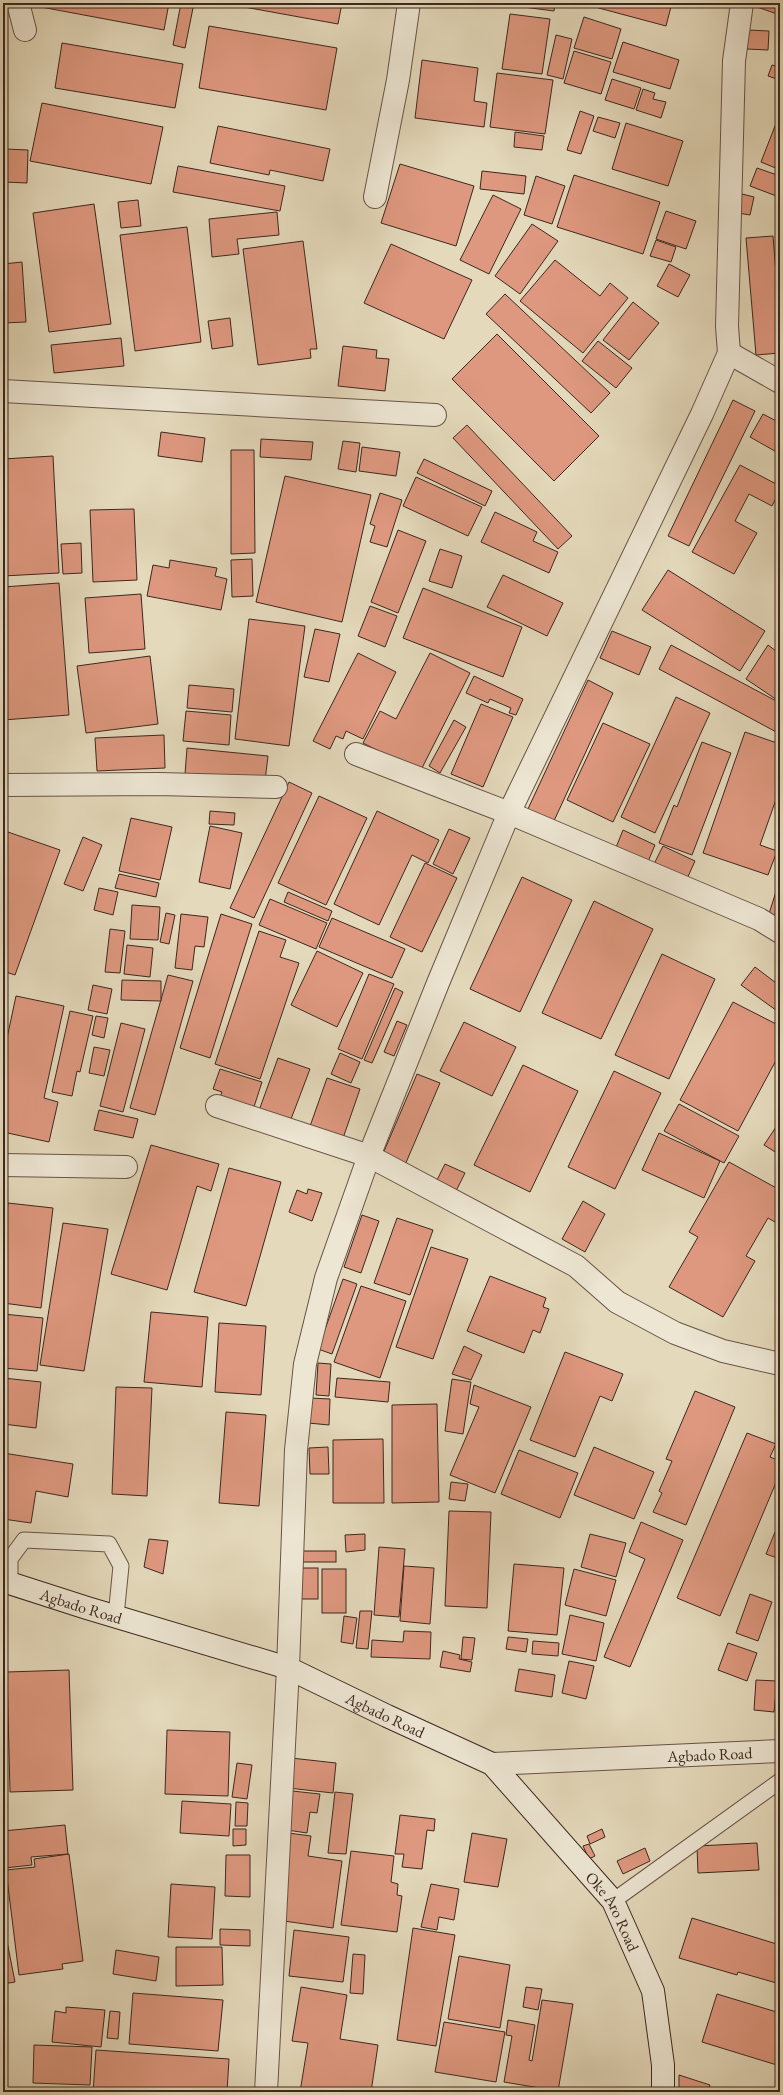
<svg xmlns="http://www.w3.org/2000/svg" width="783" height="2095" font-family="'EB Garamond',serif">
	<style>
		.building { fill: #de987f; stroke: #3d271f }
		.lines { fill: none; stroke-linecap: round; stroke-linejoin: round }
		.lane-casing { stroke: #675446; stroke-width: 17 }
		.street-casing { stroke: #675446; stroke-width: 24 }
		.secondary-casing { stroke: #3d271f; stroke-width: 24 }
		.lane { stroke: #ede6d3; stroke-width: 15 }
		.street { stroke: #ede6d3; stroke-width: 22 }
		.secondary { stroke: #ede6d3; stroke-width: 22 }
		.labels { text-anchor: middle; stroke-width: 3; stroke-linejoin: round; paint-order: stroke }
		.street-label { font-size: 16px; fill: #3d271f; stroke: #ede6d3 }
	</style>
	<rect width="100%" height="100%" fill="#e4d9bb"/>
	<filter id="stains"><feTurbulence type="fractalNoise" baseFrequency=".005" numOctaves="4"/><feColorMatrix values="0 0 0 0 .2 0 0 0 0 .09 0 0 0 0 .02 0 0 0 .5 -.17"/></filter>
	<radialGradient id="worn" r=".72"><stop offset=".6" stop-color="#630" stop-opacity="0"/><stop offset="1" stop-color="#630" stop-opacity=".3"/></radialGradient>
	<!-- building -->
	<g class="building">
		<path d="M41,3h128l-5,27 -123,-23z"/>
		<path d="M181,3h13l-9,45 -12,-3z"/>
		<path d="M222,3h120l-4,21z"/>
		<path d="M516,3h39l-1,8 -38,-5z"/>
		<path d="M580,3h92l-6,23z"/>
		<path d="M758,3h22v12l-23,-8z"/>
		<path d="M510,14l40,5 -8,55 -40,-5z"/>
		<path d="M584,17l37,12 -9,30 -38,-11z"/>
		<path d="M209,26l128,22 -11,62 -127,-22z"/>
		<path d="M748,30l21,1 -1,19 -21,-1z"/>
		<path d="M556,35l16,4 -9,40 -16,-4z"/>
		<path d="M623,42l56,18 -9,29 -57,-17z"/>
		<path d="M62,43l121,21 -8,44 -120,-20z"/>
		<path d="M574,51l37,11 -10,32 -37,-11z"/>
		<path d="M422,60l56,8 -4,33 13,2 -3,24 -69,-9z"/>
		<path d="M772,65l8,2v13l-12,-4z"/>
		<path d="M497,73l56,7 -8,54 -55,-7z"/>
		<path d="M612,79l29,9 -7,21 -29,-9z"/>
		<path d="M643,89l12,4 -2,6 13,3 -5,16 -25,-8z"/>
		<path d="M42,103l121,24 -12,57 -121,-23z"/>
		<path d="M580,111l14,5 -13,38 -14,-4z"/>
		<path d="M780,113v51l-2,5 -17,-7z"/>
		<path d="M598,117l22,6 -5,15 -22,-7z"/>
		<path d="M626,123l57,18 -15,45 -56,-17z"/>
		<path d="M218,126l112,23 -7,32 -53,-11 -1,5 -59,-12z"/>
		<path d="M515,132l29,4 -2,14 -28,-3z"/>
		<path d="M5,149l23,1 -1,33 -23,-1z"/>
		<path d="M400,164l74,22 -18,60 -75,-23z"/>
		<path d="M178,166l107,20 -5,25 -107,-19z"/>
		<path d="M757,168l23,8 -1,21 -29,-11z"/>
		<path d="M482,171l44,5 -2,18 -44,-5z"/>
		<path d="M574,175l86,27 -17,52 -86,-27z"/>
		<path d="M536,176l29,10 -13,38 -28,-9z"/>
		<path d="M742,194l12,3 -4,18 -12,-2z"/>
		<path d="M493,195l28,14 -32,65 -29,-14z"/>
		<path d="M138,200l3,26 -20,2 -3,-26z"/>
		<path d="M94,204l17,120 -62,8 -16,-119z"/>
		<path d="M666,211l30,10 -10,28 -30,-10z"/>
		<path d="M277,212l2,23 -42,4 2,15 -27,3 -3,-38z"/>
		<path d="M532,224l26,17 -38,53 -25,-18z"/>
		<path d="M187,227l14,115 -66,9 -15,-116z"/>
		<path d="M773,236l7,86v31l-24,2 -10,-117z"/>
		<path d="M656,240l20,7 -5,15 -21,-6z"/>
		<path d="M303,241l14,108h-7l1,9 -53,7 -15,-116z"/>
		<path d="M391,244l81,36 -28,59 -80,-36z"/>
		<path d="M555,260l45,36 10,-13 18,15 -45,55 -63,-52z"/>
		<path d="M22,262l4,60 -23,1v-59z"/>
		<path d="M669,264l21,11 -12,22 -21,-11z"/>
		<path d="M505,294l105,99 -19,20 -105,-99z"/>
		<path d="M633,302l26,21 -30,37 -26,-20z"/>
		<path d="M230,318l3,28 -21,3 -4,-28z"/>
		<path d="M497,334l102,102 -45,45 -102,-102z"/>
		<path d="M121,338l3,28 -70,7 -3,-28z"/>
		<path d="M598,341l34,27 -16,20 -34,-27z"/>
		<path d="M343,346l34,4 -1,8 13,1 -4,32 -47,-5z"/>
		<path d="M733,400l22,11 -66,135 -21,-10z"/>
		<path d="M763,414l17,9v31l-30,-17z"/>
		<path d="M467,425l105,111 -14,13 -105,-111z"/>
		<path d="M161,432l44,6 -3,24 -44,-6z"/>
		<path d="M261,439l52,3 -2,18 -51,-3z"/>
		<path d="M343,441l17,2 -4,29 -18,-3z"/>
		<path d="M362,447l38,5 -4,24 -37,-5z"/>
		<path d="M231,450h23l1,103 -24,1z"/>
		<path d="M53,456l6,117 -56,3v-117z"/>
		<path d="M424,459l68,32 -7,15 -68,-33z"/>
		<path d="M740,465l40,21v4l-8,16 -23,-12 -14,27 22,12 -23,41 -42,-22z"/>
		<path d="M285,476l86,19 -29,127 -86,-20z"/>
		<path d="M416,477l66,30 -14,29 -65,-30z"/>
		<path d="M380,493l22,7 -15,47 -17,-5 5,-16 -5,-2z"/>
		<path d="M134,509l3,71 -44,2 -3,-72z"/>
		<path d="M495,512l42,20 -4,9 25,11 -9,21 -68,-31z"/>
		<path d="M398,530l28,11 -28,72 -27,-11z"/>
		<path d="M81,543l1,30 -19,1 -2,-30z"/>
		<path d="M440,549l22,7 -10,32 -23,-7z"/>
		<path d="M252,559l1,37 -21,1 -1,-37z"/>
		<path d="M170,560l47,8 -2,8 12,3 -6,31 -74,-14 6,-31 16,3z"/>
		<path d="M668,570l97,61 -25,40 -98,-61z"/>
		<path d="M503,575l60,28 -16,33 -60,-29z"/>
		<path d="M59,583l10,132 -66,5v-133z"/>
		<path d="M423,588l99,39 -19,50 -100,-39z"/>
		<path d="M141,594l4,55 -56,4 -4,-55z"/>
		<path d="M370,606l27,10 -12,31 -27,-11z"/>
		<path d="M249,619l56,7 -16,120 -54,-7z"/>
		<path d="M315,629l25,5 -11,48 -25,-5z"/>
		<path d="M612,631l39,16 -12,28 -39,-17z"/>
		<path d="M671,645l109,58v31l-121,-65z"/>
		<path d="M768,645l12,9v48l-34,-23z"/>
		<path d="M358,653l38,19 -33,67 -17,-8 -3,8 -7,-3 -6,13 -17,-8z"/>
		<path d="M430,653l40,20 -50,99 -57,-29 17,-32 16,8z"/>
		<path d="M150,656l8,68 -72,9 -9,-67z"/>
		<path d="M474,676l49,23 -7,16 -7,-2 2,-5 -21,-9 -2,4 -22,-10z"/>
		<path d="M588,680l25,13 -60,130 -26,-12z"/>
		<path d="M189,685l45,4 -2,23 -45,-4z"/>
		<path d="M676,697l34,16 -55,120 -34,-16z"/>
		<path d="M481,704l32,13 -30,70 -32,-13z"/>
		<path d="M186,711l45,4 -2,30 -46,-4z"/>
		<path d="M454,720l12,7 -26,46 -11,-7z"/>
		<path d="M603,723l47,21 -37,78 -46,-22z"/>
		<path d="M745,732l35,12v44l-20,57 17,6 -9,24 -65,-22z"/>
		<path d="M164,735l1,33 -68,3 -2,-33z"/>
		<path d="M702,742l29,11 -39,102 -33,-12 15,-38 3,2z"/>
		<path d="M187,748l81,8 -3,25 -80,-7z"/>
		<path d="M289,782l23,11 -58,125 -24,-10z"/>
		<path d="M319,796l48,22 -41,87 -48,-22z"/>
		<path d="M210,811l25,2 -1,12 -25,-1z"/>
		<path d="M377,811l62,29 -11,23 -16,-8 -33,70 -45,-21z"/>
		<path d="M131,818l41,9 -12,53 -41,-9z"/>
		<path d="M210,826l32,7 -12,56 -31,-7z"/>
		<path d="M449,829l21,9 -17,36 -20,-10z"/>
		<path d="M623,830l32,15 -8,19 -32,-14z"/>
		<path d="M5,831l55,19 -45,125 -12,-4v-134z"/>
		<path d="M83,837l19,8 -19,46 -19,-7z"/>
		<path d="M663,846l32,15 -9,20 -33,-15z"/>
		<path d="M425,863l32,15 -35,74 -32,-15z"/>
		<path d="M119,874l40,9 -3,14 -41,-9z"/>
		<path d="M522,877l50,23 -52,112 -50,-23z"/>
		<path d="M780,879v45l-13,-4z"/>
		<path d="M99,888l19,4 -5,23 -19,-5z"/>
		<path d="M288,892l44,19 -4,10 -44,-19z"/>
		<path d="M270,899l57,24 -11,26 -57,-24z"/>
		<path d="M594,901l59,28 -52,110 -59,-26z"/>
		<path d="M132,905l28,2 -2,33 -28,-1z"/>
		<path d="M166,913l9,2 -6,29 -9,-2z"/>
		<path d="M181,914l27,3 -4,30 -9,-1 -3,24 -17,-2z"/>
		<path d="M221,914l31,10 -42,134 -30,-10z"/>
		<path d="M332,918l73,31 -13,29 -73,-31z"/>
		<path d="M110,929l15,2 -5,42 -15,-1z"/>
		<path d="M259,931l27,9 -6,17 19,6 -39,116 -45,-15z"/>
		<path d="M127,945l26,3 -3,29 -26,-3z"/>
		<path d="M317,951l46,22 -26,54 -46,-22z"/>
		<path d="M662,954l53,25 -46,100 -54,-24z"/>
		<path d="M755,967l25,19v27l-39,-28z"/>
		<path d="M369,974l25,10 -32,75 -24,-10z"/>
		<path d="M168,975l25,6 -38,134 -25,-7z"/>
		<path d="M122,980l39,1v20l-40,-1z"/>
		<path d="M93,985l19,4 -5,25 -19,-4z"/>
		<path d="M395,988l8,4 -31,71 -8,-3z"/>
		<path d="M16,996l48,10 -20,92 14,4 -9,40 -46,-10v-75z"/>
		<path d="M733,1002l47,24v27l-42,78 -58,-31z"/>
		<path d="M70,1011l23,5 -13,56 -3,-1 -5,25 -20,-4z"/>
		<path d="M96,1016l12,2 -4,20 -12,-3z"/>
		<path d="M397,1021l10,4 -13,31 -10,-4z"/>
		<path d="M464,1022l52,25 -24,49 -52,-25z"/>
		<path d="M121,1023l24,6 -22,83 -23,-6z"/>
		<path d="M94,1047l16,3 -6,26 -15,-3z"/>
		<path d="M340,1053l20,9 -9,21 -20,-9z"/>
		<path d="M278,1058l32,11 -22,58 -31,-11z"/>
		<path d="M523,1065l55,26 -48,101 -56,-27z"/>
		<path d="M220,1069l42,13 -10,31 -34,-11 4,-10 -9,-3z"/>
		<path d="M614,1071l47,22 -46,96 -47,-22z"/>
		<path d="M417,1074l23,9 -35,82 -23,-9z"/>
		<path d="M327,1078l33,11 -19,55 -33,-12z"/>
		<path d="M679,1104l60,32 -15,27 -60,-32z"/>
		<path d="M99,1110l39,9 -5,19 -39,-8z"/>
		<path d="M780,1121v34l-16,-10z"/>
		<path d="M659,1133l61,28 -16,37 -62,-28z"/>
		<path d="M151,1145l68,19 -8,27 -14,-5 -30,104 -56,-16z"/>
		<path d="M729,1162l51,28v35l-12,-7 -22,38 9,5 -32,56 -54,-30 29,-50 -9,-5z"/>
		<path d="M445,1164l20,9 -10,20 -20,-9z"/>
		<path d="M229,1168l52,14 -35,124 -52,-14z"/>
		<path d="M308,1189l14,4 -10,28 -23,-9 8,-22 10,4z"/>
		<path d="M583,1201l22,13 -20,38 -23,-13z"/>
		<path d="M8,1203l45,5 -12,100 -38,-5v-92h4z"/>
		<path d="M362,1215l17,6 -18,52 -17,-6z"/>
		<path d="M397,1218l36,12 -23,65 -36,-12z"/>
		<path d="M63,1223l45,6 -24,142 -44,-6z"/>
		<path d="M431,1247l37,12 -35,100 -37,-12z"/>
		<path d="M490,1276l56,22 -3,9 6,2 -9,24 -7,-3 -9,23 -57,-22z"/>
		<path d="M343,1279l14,5 -25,70 -14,-5z"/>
		<path d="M361,1286l45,15 -26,77 -46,-16z"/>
		<path d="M151,1312l57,5 -6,70 -58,-5z"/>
		<path d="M3,1314l40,4 -6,53 -34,-3z"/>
		<path d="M219,1323l47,3 -5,69 -46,-3z"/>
		<path d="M464,1346l18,9 -11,25 -19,-6z"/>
		<path d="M565,1352l58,22 -11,27 -12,-5 -25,61 -45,-17z"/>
		<path d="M318,1363l13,1 -2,32 -13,-1z"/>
		<path d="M3,1378l38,4 -5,46 -33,-4z"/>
		<path d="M337,1378l53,4 -2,20 -53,-5z"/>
		<path d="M452,1379l19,3 -8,52 -18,-3z"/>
		<path d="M474,1385l57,22 -36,86 -45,-18 29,-68 -9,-3z"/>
		<path d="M116,1387l36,1 -5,108 -35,-2z"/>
		<path d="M695,1391l40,16 -49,118 -33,-13 9,-19 -3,-2 13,-30 -6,-2z"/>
		<path d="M310,1398l20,1 -1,26 -21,-2z"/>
		<path d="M437,1404l2,98 -47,1v-98z"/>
		<path d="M226,1412l40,3 -7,91 -40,-3z"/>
		<path d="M747,1433l29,11 -6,13 10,4v12l-60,143 -43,-18z"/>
		<path d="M383,1439l1,64h-51v-63z"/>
		<path d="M328,1447l1,27h-19l-1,-26z"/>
		<path d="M594,1447l60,25 -20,47 -60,-24z"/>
		<path d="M519,1450l59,23 -18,45 -59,-24z"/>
		<path d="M3,1453l70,11 -5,33 -32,-6 -5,32 -28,-4z"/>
		<path d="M451,1482l17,2 -3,17 -16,-2z"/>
		<path d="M449,1511l42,1 -4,96 -42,-2z"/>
		<path d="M641,1522l42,18 -53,127 -26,-10 41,-98 -16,-7z"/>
		<path d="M775,1532l5,2v25l-14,-5z"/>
		<path d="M365,1534v16l-19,2 -1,-17z"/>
		<path d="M590,1534l36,9 -10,34 -35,-10z"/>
		<path d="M149,1539l19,2 -5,33 -19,-7z"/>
		<path d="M379,1547l26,2 -6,68 -25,-2z"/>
		<rect x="298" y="1551" width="38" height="11"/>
		<path d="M514,1564l50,4 -7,67 -49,-4z"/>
		<path d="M404,1566l30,2 -4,56 -30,-3z"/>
		<rect x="299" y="1568" width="19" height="31"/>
		<rect x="322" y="1569" width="24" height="44"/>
		<path d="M574,1569l42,11 -10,36 -41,-11z"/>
		<path d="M750,1594l22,8 -14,39 -22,-8z"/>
		<path d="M360,1611h12l-4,38 -12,-1z"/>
		<path d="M570,1615l34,8 -8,38 -34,-7z"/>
		<path d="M344,1616l13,2 -4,26 -12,-2z"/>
		<path d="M404,1631l27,1 -1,27 -59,-2 1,-17 31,2z"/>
		<path d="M463,1637l12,1 -3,22 -11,-1z"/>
		<path d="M508,1637l20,2 -2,13 -20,-3z"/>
		<path d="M533,1641l26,2 -1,13 -26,-2z"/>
		<path d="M728,1643l29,10 -10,28 -29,-11z"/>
		<path d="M443,1651l17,4 -1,4 13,3 -2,10 -30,-5z"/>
		<path d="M569,1661l25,5 -8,33 -24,-6z"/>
		<path d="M519,1669l36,6 -3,22 -37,-6z"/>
		<path d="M69,1670l4,120 -63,2 -3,-120z"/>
		<path d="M756,1680l21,1 -3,31 -20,-2z"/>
		<path d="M167,1730l63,2 -2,64 -63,-2z"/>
		<path d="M291,1758l45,5 -3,30 -45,-5z"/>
		<path d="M237,1763l15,2 -5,34 -15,-2z"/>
		<path d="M292,1791l28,3 -3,19 -7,-1 -3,21 -20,-3z"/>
		<path d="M335,1792l18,2 -7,60 -18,-1z"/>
		<path d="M182,1801l49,3 -2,32 -49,-3z"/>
		<path d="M236,1802l12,1 -1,23h-12z"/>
		<path d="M400,1815l35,4 -1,12 -7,-1 -5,39 -20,-2 2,-13h-9z"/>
		<path d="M65,1825l3,29 -37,3 1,8 -27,3 -2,-37z"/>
		<path d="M233,1829h13v16l-13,1z"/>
		<path d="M602,1829l3,8 -15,7 -3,-8z"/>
		<path d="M288,1833l23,3 -3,20 34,5 -9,67 -56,-8z"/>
		<path d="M472,1833l35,6 -9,48 -34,-5z"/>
		<path d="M757,1843l2,27 -61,3 -1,-27z"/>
		<path d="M589,1844l6,12 -6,3 -6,-13z"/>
		<path d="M645,1848l5,13 -27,13 -6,-13z"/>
		<path d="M351,1851l43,5 -3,26 7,2 -1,11 5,1 -5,36 -56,-7z"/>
		<path d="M69,1854l14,107 -21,3 1,5 -44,6 -13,-105 29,-3 -1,-8z"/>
		<path d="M226,1855h24v42l-25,-1z"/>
		<path d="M171,1884l44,3 -3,52 -44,-2z"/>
		<path d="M431,1884l28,5 -5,31 -15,-3 -2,13 -16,-3z"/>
		<path d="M692,1918l88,27v39l-42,-12 -1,3 -58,-17z"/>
		<path d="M3,1921l12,61 -12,2z"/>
		<path d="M413,1928l42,7 -19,111 -39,-6z"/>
		<path d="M220,1929l30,1v16l-30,-1z"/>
		<path d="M294,1930l55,7 -6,45 -54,-6z"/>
		<path d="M176,1947h46l1,38 -47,1z"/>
		<path d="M116,1950l43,7 -3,24 -43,-7z"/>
		<path d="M353,1954l12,1 -2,39 -13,-1z"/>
		<path d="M459,1956l51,9 -10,63 -52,-9z"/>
		<path d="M301,1987l46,8 -7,44 38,6 -7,47h-71l8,-49 -16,-2z"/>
		<path d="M526,1987l16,2 -4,21 -15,-3z"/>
		<path d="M133,1993l90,7 -5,51 -89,-7z"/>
		<path d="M717,1994l63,19v53l-78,-24z"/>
		<path d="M542,2000l31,4 -15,87 -54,-9 8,-46 -6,-1 2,-15 27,5 -6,35 3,1z"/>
		<path d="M66,2007l39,3 -4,37 -49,-5 3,-31 11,2z"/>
		<path d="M110,2011l10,1 -2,27 -11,-1z"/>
		<path d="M444,2022l61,10 -9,50 -61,-10z"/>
		<path d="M34,2045l58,2 -2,38 -57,-2z"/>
		<path d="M96,2050l133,9 -2,33h-134z"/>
		<path d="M679,2075l31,10 -2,7h-29z"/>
		<path d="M509,2088l22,4h-23z"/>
	</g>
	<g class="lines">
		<!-- lane casing -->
		<g class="lane-casing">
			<g id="lane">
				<path d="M10,1583v-24l14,-19 85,4 12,22 -5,50"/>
				<path d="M613,1901l167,-120"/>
			</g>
		</g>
		<!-- street casing -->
		<g class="street-casing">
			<g id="street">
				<path d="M18,3l7,27"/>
				<path d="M375,197l23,-117 11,-77"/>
				<path d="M729,353l51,29"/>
				<path d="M3,391l432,24"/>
				<path d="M356,754l153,59 250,106 21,13"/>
				<path d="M3,785l156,-1 117,3"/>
				<path d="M217,1106l152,50 207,110 41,36 58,31 48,18 57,13"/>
				<path d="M3,1165l123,2"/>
				<path id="s1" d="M492,1764l288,-13"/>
				<path d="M266,2092l22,-424 8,-218 9,-86 21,-86 43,-122 69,-173 71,-170 193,-399 27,-61 -2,-27 7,-265 8,-58"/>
			</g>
		</g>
		<!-- secondary casing -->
		<g class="secondary-casing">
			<g id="secondary">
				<path id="s2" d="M3,1581l84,27 201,60 99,48 105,48 121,137 40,90 10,74v27"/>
			</g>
		</g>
		<!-- lane -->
		<use href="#lane" class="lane"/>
		<!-- street -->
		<use href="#street" class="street"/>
		<!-- secondary -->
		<use href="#secondary" class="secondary"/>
	</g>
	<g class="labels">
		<!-- street labels -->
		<g class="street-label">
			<text dy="6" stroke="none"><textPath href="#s2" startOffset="82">Agbado Road</textPath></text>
			<text dy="6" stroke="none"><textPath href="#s2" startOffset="406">Agbado Road</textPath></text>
			<text dy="6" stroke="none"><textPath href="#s1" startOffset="218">Agbado Road</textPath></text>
			<text dy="6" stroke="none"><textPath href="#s2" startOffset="715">Oke Aro Road</textPath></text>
		</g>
	</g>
	<!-- margin -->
	<rect width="783" height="2095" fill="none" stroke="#e4d9bb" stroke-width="16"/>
	<rect x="4" y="4" width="775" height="2087" fill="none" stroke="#3d271f" stroke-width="2"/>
	<rect x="8" y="8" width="767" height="2079" fill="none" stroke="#3d271f"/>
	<rect width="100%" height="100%" filter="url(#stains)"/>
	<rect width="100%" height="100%" fill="url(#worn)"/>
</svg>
